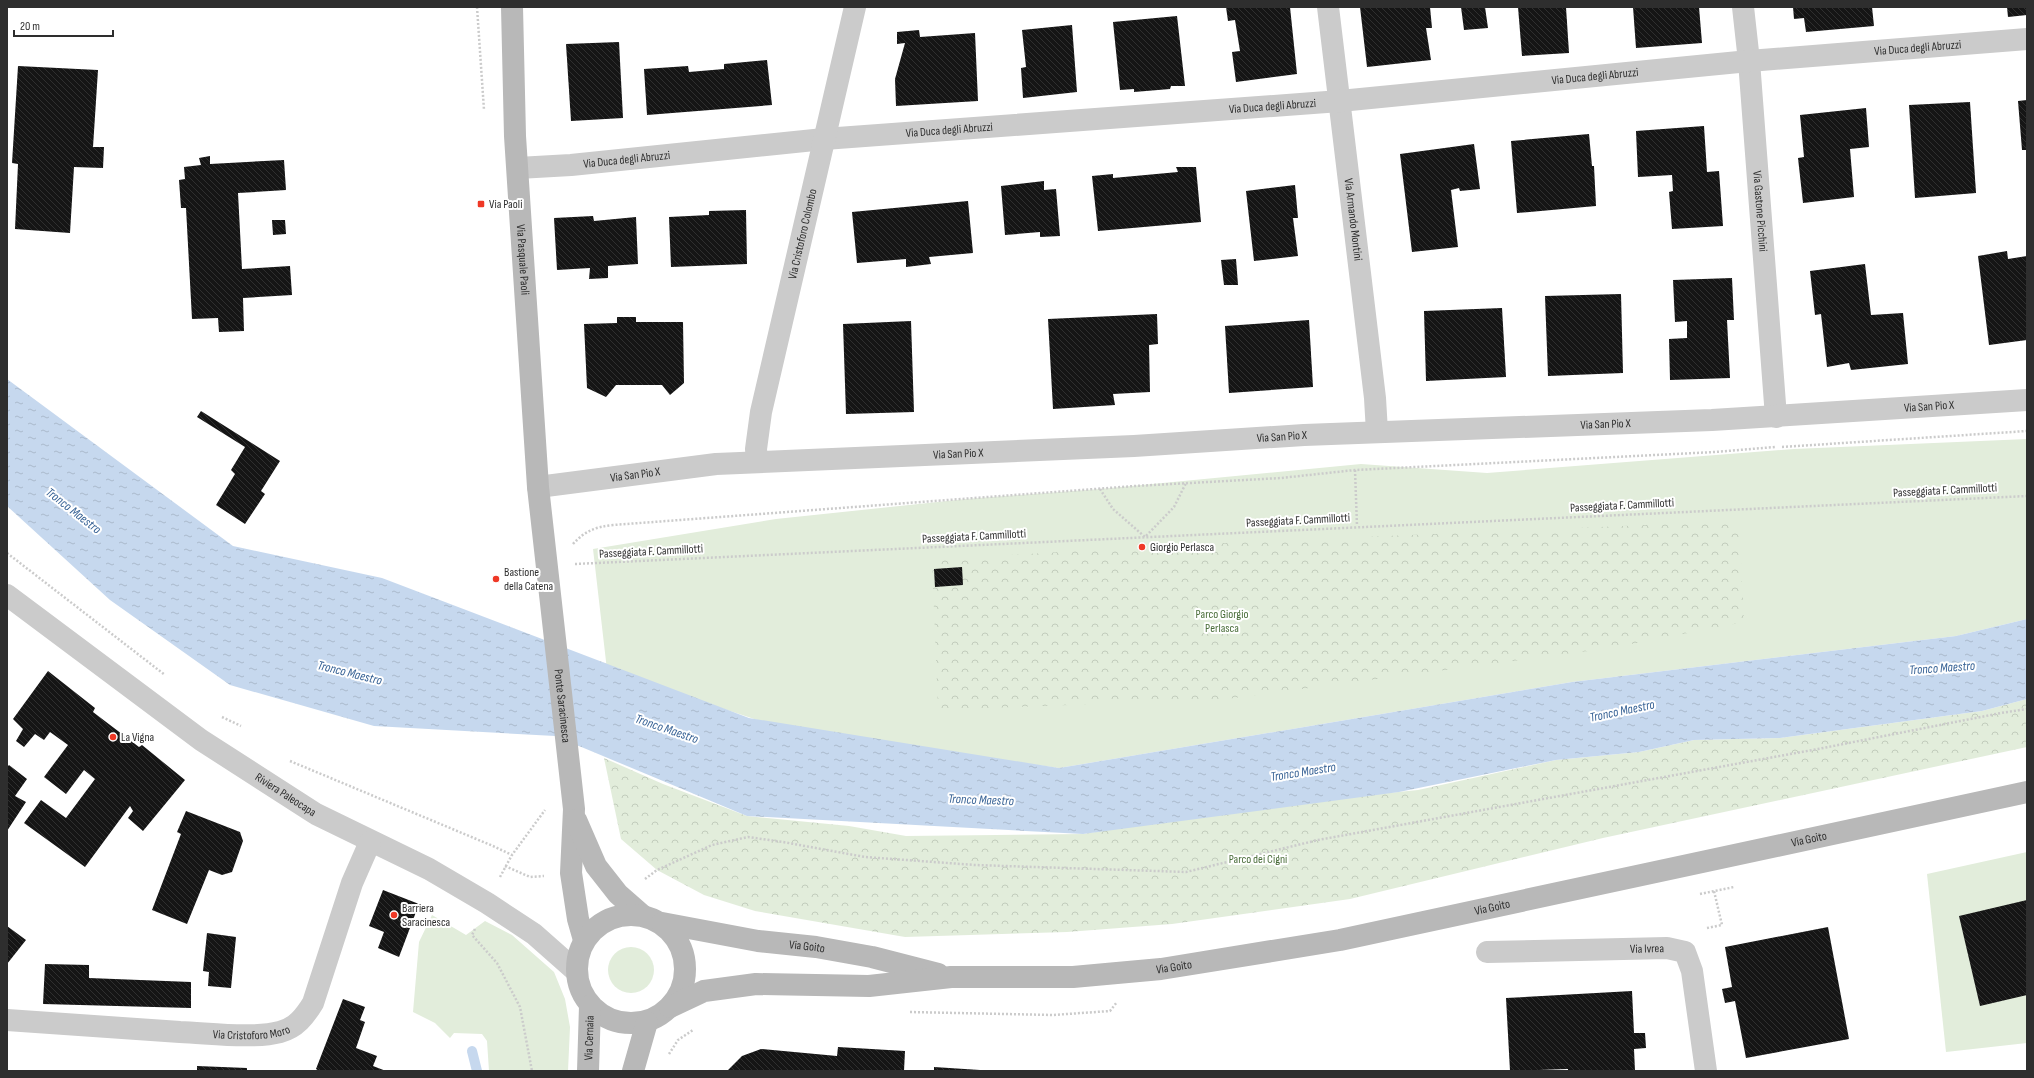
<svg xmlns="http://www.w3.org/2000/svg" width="2034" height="1078" font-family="'Sofia Sans Condensed',sans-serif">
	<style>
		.green { fill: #e2eddb }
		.park { fill: url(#park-crowns) }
		.water { fill: url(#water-ripples) }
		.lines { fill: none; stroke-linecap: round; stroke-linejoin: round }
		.stream { stroke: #c6d8ee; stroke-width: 10 }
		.building { fill: url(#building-back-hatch) }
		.path { stroke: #cbcbcb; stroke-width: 2.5; stroke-dasharray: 2 2; stroke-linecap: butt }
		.street { stroke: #cbcbcb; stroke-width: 22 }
		.secondary { stroke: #b8b8b8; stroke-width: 22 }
		.poi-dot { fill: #ef3826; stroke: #fff; stroke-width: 1.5 }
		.labels { text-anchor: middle; stroke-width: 4; stroke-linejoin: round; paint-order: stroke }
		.street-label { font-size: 12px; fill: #2e2e2e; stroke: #fff }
		.poi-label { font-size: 12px; fill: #2e2e2e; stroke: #fff; text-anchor: start }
		.park-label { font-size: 12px; fill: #496d39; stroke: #fff }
		.water-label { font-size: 13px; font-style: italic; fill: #376295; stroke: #fff }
	</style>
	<defs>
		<pattern id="park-crowns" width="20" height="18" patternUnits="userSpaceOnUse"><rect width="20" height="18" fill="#e2eddb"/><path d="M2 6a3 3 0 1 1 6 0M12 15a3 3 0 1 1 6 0" fill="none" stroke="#c2ccbc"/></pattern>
		<pattern id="water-ripples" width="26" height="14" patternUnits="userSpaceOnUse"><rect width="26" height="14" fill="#c6d8ee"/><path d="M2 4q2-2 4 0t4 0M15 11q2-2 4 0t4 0" fill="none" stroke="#aabacc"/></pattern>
		<pattern id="building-back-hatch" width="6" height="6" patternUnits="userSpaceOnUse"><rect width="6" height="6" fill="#151515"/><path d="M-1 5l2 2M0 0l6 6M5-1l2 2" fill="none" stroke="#2f2f2f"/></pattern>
	</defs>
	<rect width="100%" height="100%" fill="#fff"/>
	<!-- green -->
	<g class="green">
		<path d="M2027,439v180l-71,17 -384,46 -513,86 -269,-37 -183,-61 -14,-121 183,-30 190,-20 134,-10 261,-25 126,9 307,-24z"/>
		<path d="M2027,852v191l-81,9 -19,-178z"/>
		<path d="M432,915l34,20 19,-14 27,14 42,37 11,27 5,28 -2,44h-79l-2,-30 -5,-7 -28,-1 -4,5 -15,-15 -22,-11 6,-70z"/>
		<circle cx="631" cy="970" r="23"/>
	</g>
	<!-- park -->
	<g class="park">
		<path d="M1739,521l5,101 -133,26 -384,51 -289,11 -6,-150 223,-14z"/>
		<path d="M2027,699v48l-424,91 -253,61 -178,25 -105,8 -162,5 -150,-26 -51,-16 -47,-25 -36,-31 -17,-81 59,26 84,32 102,10 57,10 177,-2 168,-27 167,-17 138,-30 83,-8 55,-12 86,-2 202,-27z"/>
	</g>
	<!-- water -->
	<path class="water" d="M7,379l226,167 149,32 367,140 310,50 513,-86 384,-46 71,-17v80l-45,12 -202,27 -86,2 -55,12 -83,8 -157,32 -316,42 -336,-18 -192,-80 -181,-10 -144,-41 -120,-85 -103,-94z"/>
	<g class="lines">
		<!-- stream -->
		<path class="stream" d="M472,1051l5,20"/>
	</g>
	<!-- building -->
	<g class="building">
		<path d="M1226,7h64l7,67 -61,8 -4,-30 8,-1 -5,-31 -7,1z"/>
		<path d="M1360,7h70l2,21h-6l5,32 -64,7z"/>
		<path d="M1461,7h24l3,21 -24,2z"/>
		<path d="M1518,7h48l3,46 -47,3z"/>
		<path d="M1633,7h66l3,36 -66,5z"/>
		<path d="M1793,7h79l2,19 -68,6 -2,-14 -10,1z"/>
		<path d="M2007,7h20v8l-19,2z"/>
		<path d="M1177,16l8,70h-14l-1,3 -36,3v-3l-14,1 -7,-68z"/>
		<path d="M1072,25l5,67 -54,6 -2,-30 5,-1 -4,-37z"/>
		<path d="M919,30l1,7 55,-4 3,68 -82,5 -1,-27 10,-36 -8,1v-12z"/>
		<path d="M619,42l4,76 -52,3 -5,-77z"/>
		<path d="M767,60l5,45 -125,10 -3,-46 44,-3 1,6 35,-3v-5z"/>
		<path d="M18,66l80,4 -5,77h11l-1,21 -29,-1 -4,66 -55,-4 3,-65 -6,-1z"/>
		<path d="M2027,100v50h-5l-4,-49z"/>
		<path d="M1970,102l6,91 -61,5 -6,-93z"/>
		<path d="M1866,108l3,39 -19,2 4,48 -51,6 -5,-45 6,-1 -4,-42z"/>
		<path d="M1704,126l3,46 12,-1 4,55 -51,3 -3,-37 4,-1 -1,-16 -34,2 -2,-46z"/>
		<path d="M1589,134l3,32h2l2,40 -79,7 -6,-72z"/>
		<path d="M1474,144l6,45 -20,2 -1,-3 -8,2 7,57 -46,5 -12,-98z"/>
		<path d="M210,156v8l74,-4 2,30 -48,3 4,76 48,-3 2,29 -49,3 1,33 -25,1 -1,-14 -26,1 -6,-111h-5l-2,-28 6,-1 -1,-12 17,-2 -2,-7z"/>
		<path d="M1176,167h20l5,55 -103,9 -6,-55 21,-2v4l65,-6z"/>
		<path d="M1044,181v9l12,-1 4,47 -20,1v-5l-35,3 -4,-49z"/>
		<path d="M1295,185l3,33h-5l5,38 -44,5 -8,-70z"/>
		<path d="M968,201l5,52 -44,4 2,7 -25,3v-8l-49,4 -5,-51z"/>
		<path d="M746,210l1,54 -76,3 -2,-50 40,-2v-4z"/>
		<path d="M593,216l1,5 42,-4 2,47 -30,2v12l-19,1 1,-11 -33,2 -3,-52z"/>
		<path d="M272,220h13l1,14 -13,1z"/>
		<path d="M2007,251l1,8 19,-3v84l-38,5 -11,-89z"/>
		<path d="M1236,259l2,26h-14l-3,-25z"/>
		<path d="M1865,264l6,51 32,-2 5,51 -57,6 -2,-7 -22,4 -6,-53 -6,1 -5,-44z"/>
		<path d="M1732,278l2,42h-7l3,58 -60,2 -1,-41 18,-1v-17l-12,1 -2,-42z"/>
		<path d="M1621,294l2,79 -75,3 -3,-80z"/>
		<path d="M1502,308l4,69 -80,4 -2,-70z"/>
		<path d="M1157,314l1,30 -9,1 1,47 -37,2 2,11 -62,4 -5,-90z"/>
		<path d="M617,317h19v5h47l1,61 -14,12 -8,-10h-46l-10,12 -19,-9 -3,-64 33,-1z"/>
		<path d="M1309,320l4,67 -84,6 -4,-67z"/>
		<path d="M911,321l3,91 -68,2 -3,-90z"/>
		<path d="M201,411l79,50 -19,30 4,3 -20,30 -29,-19 19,-31 -4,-4 14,-23 -48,-30z"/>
		<path d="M962,567l1,18 -28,2 -1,-18z"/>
		<path d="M48,671l47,37 -2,4 46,35 3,-2 43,35 -42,51 -15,-13 5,-7 -3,-5 -45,61 -61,-44 17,-23 25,18 29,-39 -11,-9 -18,24 -22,-17 24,-32 -18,-13 -6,8 -9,-6 -11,13 -8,-6 7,-12 -10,-10z"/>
		<path d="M9,765l18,14 -12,17 11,6 -19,29v-64z"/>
		<path d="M186,811l54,21 3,9 -11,31 -10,3 -13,-5 -22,54 -35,-14 29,-76 -4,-2z"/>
		<path d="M383,890l36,14 -20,53 -21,-9 6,-16 -15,-6z"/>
		<path d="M2027,900v95l-47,11 -21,-90z"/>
		<path d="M7,926l19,14 -19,24z"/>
		<path d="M1828,927l21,112 -103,19 -11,-57 -10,2 -3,-14 10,-2 -7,-40z"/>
		<path d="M207,933l29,4 -5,51 -23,-2 1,-14 -6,-1z"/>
		<path d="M45,964l44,1v13l102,4v26l-148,-4z"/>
		<path d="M1632,991l2,42h11l1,15 -12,1 1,22h-67v-2l-58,2 -4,-73z"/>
		<path d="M343,999l22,8 -5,13 5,2 -9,26 21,8 -4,10 13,5h-67l-3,-2z"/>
		<path d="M838,1047l67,4 -1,20h-177l15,-15 19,-7 76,7z"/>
		<path d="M197,1066l50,2v3h-50z"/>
		<path d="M934,1067l46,3v1h-46z"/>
	</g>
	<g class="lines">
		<!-- path -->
		<g class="path">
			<path d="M477,7l7,103"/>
			<path d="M1782,447l245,-16"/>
			<path d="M1355,470l2,56"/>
			<path d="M1100,489l13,20 32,28 29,-30 12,-24"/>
			<path d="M573,544c12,-13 22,-17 40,-19l522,-39 146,-8 74,-8 360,-18 60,-5"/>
			<path d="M7,553l158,122"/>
			<path d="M575,564l1452,-68"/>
			<path d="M222,717l19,9"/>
			<path d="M290,761l203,85 19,9"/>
			<path d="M505,866l25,11 14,-1"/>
			<path d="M500,877l12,-22 33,-45"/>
			<path d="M645,879l12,-9 55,-25 36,-8 35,5 82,15 110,8 211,7 132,-32 500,-91 183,-36 26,-4"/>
			<path d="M1700,894l34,-7"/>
			<path d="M1707,928l15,-3 -8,-34"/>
			<path d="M475,929l-3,6 25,28 23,44 12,64"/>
			<path d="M910,1012l143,3 57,-4 7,-9"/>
			<path d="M669,1054l9,-14 15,-10"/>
		</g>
		<!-- street -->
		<g class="street">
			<path id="s1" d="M1328,7l47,391 2,34"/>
			<path id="s2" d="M1743,7l6,54 27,356"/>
			<path id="s3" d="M518,168l53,-3 253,-26 516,-38 409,-40 278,-22"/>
			<path id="s4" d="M757,462l-1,-13 5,-37 94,-405"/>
			<path id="s5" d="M538,487l178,-23 418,-18 170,-11 408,-15 315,-20"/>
			<path id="s6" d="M7,595l194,145 115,74 113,55 58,34 47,31 43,38"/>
			<path id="s7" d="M1487,952l180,-4 18,4 7,19 14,100"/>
			<path id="s8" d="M7,1020c58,4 115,8 173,12 29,1 73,7 100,0 16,-4 25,-16 33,-29l39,-120 18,-41"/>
		</g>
		<!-- secondary -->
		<g class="secondary">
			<path id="s9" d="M512,7l3,129 23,351 36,322 -3,64 7,46 6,21"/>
			<path d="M576,820l20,46 22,28 24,21"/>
			<circle cx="631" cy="969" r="54"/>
			<path id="s10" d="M662,923l96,18 58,6 56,10 66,17"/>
			<path id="s11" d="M670,1007l34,-16 52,-7 113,2 82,-9h122l88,-8 179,-29 687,-148"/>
			<path id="s12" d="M588,1071l2,-65"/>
			<path d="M633,1071l14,-49"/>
		</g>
	</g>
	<!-- markers -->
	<g class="poi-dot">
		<rect x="477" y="200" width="8" height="8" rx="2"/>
		<circle cx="1142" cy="547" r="4"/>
		<circle cx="496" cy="579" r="4"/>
		<circle cx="113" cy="737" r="4"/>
		<circle cx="394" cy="915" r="4"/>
	</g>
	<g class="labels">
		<!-- street labels -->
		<g class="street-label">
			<text dy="4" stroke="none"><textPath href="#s3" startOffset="1405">Via Duca degli Abruzzi</textPath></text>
			<text dy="4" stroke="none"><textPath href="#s3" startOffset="1081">Via Duca degli Abruzzi</textPath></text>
			<text dy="4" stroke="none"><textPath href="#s3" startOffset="757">Via Duca degli Abruzzi</textPath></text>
			<text dy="4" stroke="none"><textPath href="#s3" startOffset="433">Via Duca degli Abruzzi</textPath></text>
			<text dy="4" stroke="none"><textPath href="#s3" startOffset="109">Via Duca degli Abruzzi</textPath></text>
			<text dy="4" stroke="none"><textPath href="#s2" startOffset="205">Via Gastone Picchini</textPath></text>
			<text dy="4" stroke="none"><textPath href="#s1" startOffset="214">Via Armando Montini</textPath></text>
			<text dy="4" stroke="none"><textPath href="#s4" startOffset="233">Via Cristoforo Colombo</textPath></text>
			<text dy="4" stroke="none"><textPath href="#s9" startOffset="253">Via Pasquale Paoli</textPath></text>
			<text dy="4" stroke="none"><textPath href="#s5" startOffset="1394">Via San Pio X</textPath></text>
			<text dy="4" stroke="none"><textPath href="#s5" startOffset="1070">Via San Pio X</textPath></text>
			<text dy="4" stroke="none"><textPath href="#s5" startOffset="746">Via San Pio X</textPath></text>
			<text dy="4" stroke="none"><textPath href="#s5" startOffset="422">Via San Pio X</textPath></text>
			<text dy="4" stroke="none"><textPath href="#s5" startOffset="98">Via San Pio X</textPath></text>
			<text transform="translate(1945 490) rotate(-3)" y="4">Passeggiata F. Cammillotti</text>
			<text transform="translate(1622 505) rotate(-3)" y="4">Passeggiata F. Cammillotti</text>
			<text transform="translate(1298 520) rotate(-3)" y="4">Passeggiata F. Cammillotti</text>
			<text transform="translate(974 536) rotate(-3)" y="4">Passeggiata F. Cammillotti</text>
			<text transform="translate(651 551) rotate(-3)" y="4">Passeggiata F. Cammillotti</text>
			<text dy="4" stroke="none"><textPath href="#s9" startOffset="701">Ponte Saracinesca</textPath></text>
			<text dy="4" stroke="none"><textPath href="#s6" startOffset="343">Riviera Paleocapa</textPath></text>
			<text dy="4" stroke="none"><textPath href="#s11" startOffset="1157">Via Goito</textPath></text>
			<text dy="4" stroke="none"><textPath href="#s11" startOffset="833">Via Goito</textPath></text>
			<text dy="4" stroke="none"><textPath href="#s10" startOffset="147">Via Goito</textPath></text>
			<text dy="4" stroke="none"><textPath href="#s7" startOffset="160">Via Ivrea</textPath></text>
			<text dy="4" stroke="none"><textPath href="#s11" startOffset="509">Via Goito</textPath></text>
			<text dy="4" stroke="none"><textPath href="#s8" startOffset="245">Via Cristoforo Moro</textPath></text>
			<text dy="4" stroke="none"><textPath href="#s12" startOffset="33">Via Cernaia</textPath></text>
		</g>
		<!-- poi labels -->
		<g class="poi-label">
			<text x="489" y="208">Via Paoli</text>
			<text x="1150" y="551">Giorgio Perlasca</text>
			<text x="504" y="576">Bastione<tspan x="504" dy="14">della Catena</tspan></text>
			<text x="121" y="741">La Vigna</text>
			<text x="402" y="912">Barriera<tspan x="402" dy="14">Saracinesca</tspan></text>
		</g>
		<!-- park labels -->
		<g class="park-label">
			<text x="1222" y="618">Parco Giorgio<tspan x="1222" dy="14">Perlasca</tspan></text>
			<text x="1258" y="863">Parco dei Cigni</text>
		</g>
		<!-- water labels -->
		<g class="water-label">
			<text transform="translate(74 510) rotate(38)" y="5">Tronco Maestro</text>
			<text transform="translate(1942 667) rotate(-4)" y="5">Tronco Maestro</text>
			<text transform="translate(350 672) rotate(14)" y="5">Tronco Maestro</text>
			<text transform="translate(1622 710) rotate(-12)" y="5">Tronco Maestro</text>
			<text transform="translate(667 728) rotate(19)" y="5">Tronco Maestro</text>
			<text transform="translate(1303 771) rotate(-9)" y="5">Tronco Maestro</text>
			<text transform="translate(981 799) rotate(2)" y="5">Tronco Maestro</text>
		</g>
	</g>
	<!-- border -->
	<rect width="2034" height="1078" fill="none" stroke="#2e2e2e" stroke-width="16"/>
	<!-- scale -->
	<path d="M14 30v6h99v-6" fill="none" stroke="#2e2e2e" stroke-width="2"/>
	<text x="20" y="30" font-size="12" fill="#2e2e2e" stroke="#ffffff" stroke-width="3" paint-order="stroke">20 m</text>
</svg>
